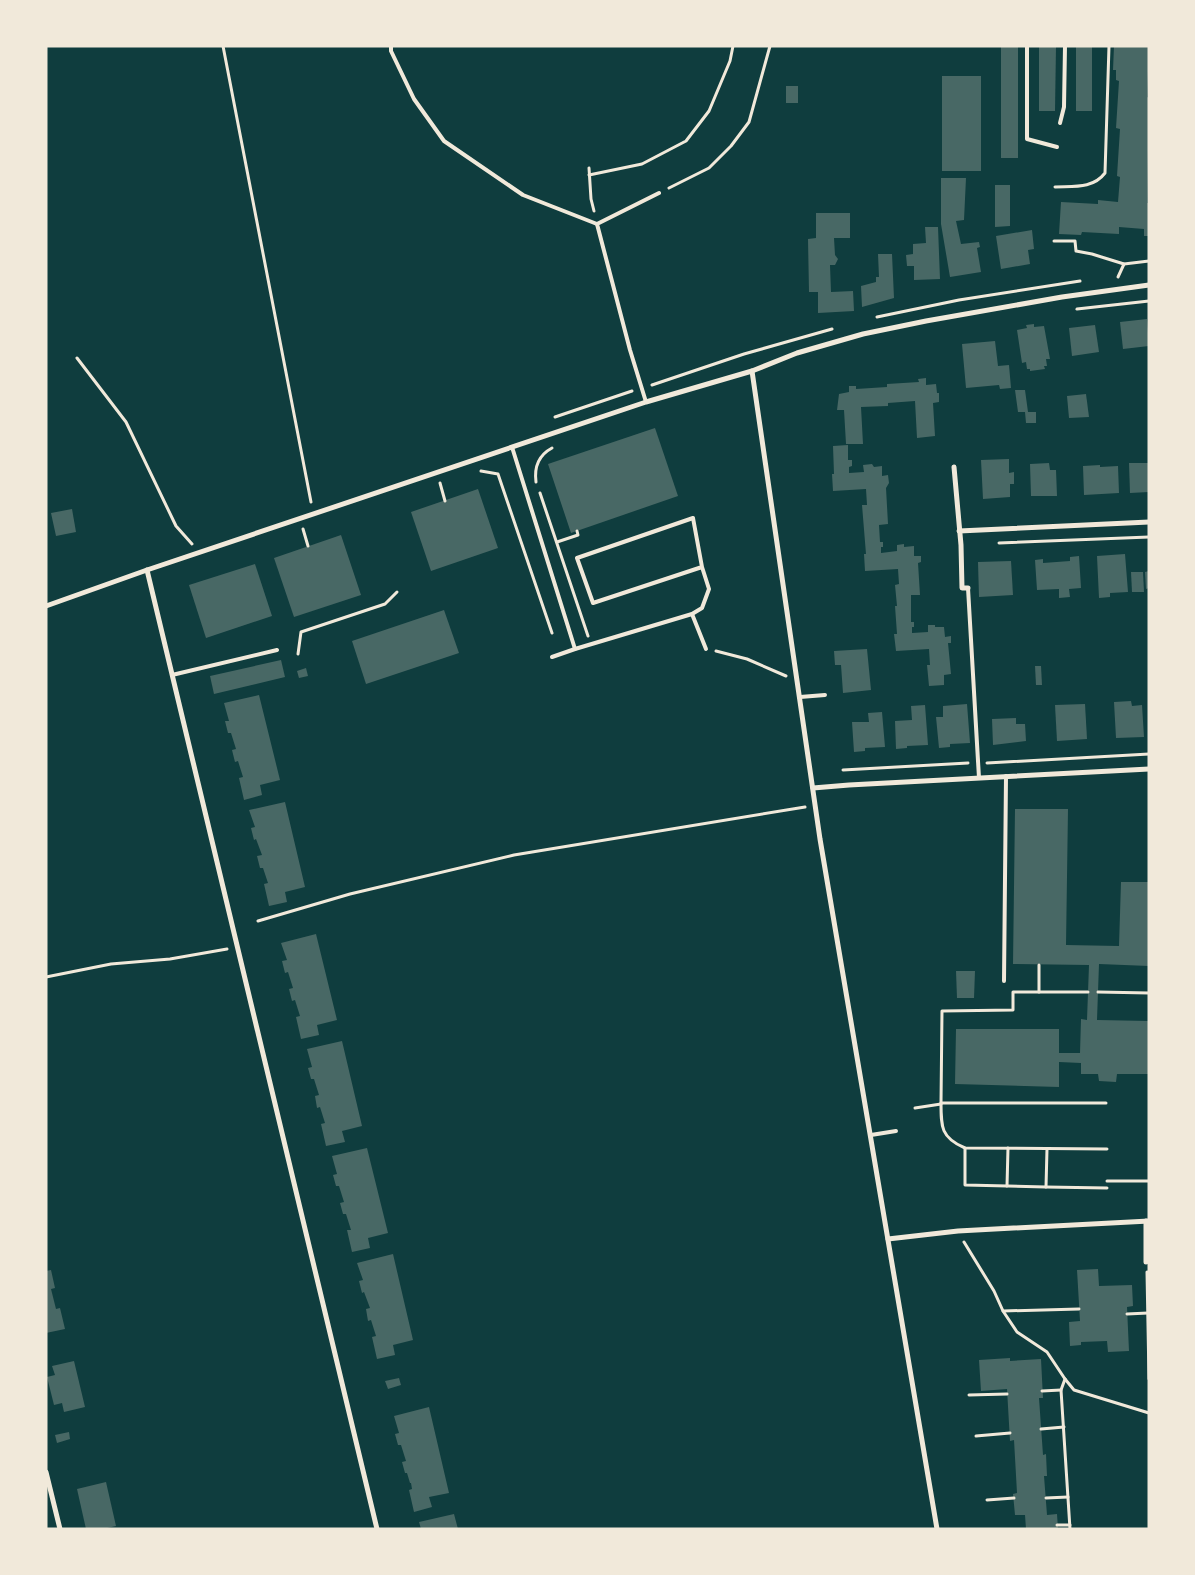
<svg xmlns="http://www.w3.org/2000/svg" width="1195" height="1575" font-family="Signika,sans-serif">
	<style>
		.building { fill: #486865 }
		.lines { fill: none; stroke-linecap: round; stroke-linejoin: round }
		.path { stroke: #f1e9da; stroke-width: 3 }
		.service { stroke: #f1e9da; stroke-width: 4 }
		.minor { stroke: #f1e9da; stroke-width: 5 }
	</style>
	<rect width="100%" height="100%" fill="#0f3d3e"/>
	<!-- building -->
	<g class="building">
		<rect x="1001" y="46" width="17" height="112"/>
		<path d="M1039,46h17l-1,65h-16z"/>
		<rect x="1076" y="46" width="16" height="65"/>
		<path d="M1114,46h35l-2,51 2,1 -2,105h2v33h-5v-7l-25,-2v7l-37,-2 -1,3 -22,-1 2,-32 37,2v-4l20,2 2,-25 -3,-1 3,-47 -4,-1 3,-47 -3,-1v-10h-3z"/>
		<rect x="942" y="76" width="39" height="95"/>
		<rect x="786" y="86" width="12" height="17"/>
		<path d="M941,178h25l-2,42 -8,1 5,23 18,-2 1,5 -3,1 4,24 -31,5 -9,-53z"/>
		<path d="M995,185h15v41l-15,1z"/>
		<path d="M816,213h34v25h-16l1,17 3,4 -3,6h-5l1,27 22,-1 1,20 -36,2v-21h-9l-1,-53 8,-1z"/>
		<path d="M925,227h13l2,52 -26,1v-14h-7l-1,-11 7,-1v-10l13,-1z"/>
		<path d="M1032,230l2,19 -6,1 2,14 -29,5 -5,-33z"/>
		<path d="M878,254h14l2,44 -32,9 -1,-21 15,-4v-5h3z"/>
		<path d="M1147,319l2,27 -26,3 -3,-27z"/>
		<path d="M1034,324v3l10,-1 6,33h-4l1,7h-3l1,3 -15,2v-2h-3l-1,-7 -4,1 -5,-33 10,-2 -1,-3z"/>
		<path d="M1095,325l4,27 -27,4 -3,-28z"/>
		<path d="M995,341l3,25 11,-1 2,23 -11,1 -1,-4 -33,3 -4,-44z"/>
		<path d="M926,378v7l10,-1 1,9h2v9l-6,1 2,33 -18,2 -2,-37 -27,2v3l-27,1 2,37h-17l-2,-34h-7l2,-16 10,-2v-6h7v3l31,-2v-3l32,-2 -1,-3z"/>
		<path d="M1015,390h10l3,22h8v11h-10l-1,-11h-7z"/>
		<path d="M1086,394l3,23 -20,1 -2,-22z"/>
		<path d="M655,428l23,68 -107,37 -23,-69z"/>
		<path d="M848,445v15h4v6l-3,1v6l15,-1 -1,-7 9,-1 2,3 8,-1v10l6,-1 1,8 -3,5 2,36 -9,1 1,17h3v5h-2v6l16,-2v-6l7,-1v3l10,-1v10h7v6l-3,1 2,32h-9v27h3v5h-2v6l16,-1v-7h7v2h9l1,10 6,-1v7h-3l3,31 -7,1v10l-15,1 -2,-21h3l-1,-16 -33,2 -2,-17h3l-2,-28h2l-2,-21 4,-1 -1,-15 -33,2 -1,-17h2l-4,-49h5l-1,-16 -33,2 -1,-17h2l-1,-28z"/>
		<path d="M1009,459v14l5,-1v12h-4v13l-27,2 -2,-39z"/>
		<path d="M1049,463l1,7h6l1,26h-26l-1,-32z"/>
		<path d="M1129,463h20v29l-19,1z"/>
		<path d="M1100,465v2l18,-1 1,27 -35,2 -1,-29z"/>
		<path d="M478,489l20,59 -67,23 -20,-59z"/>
		<path d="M72,509l4,23 -20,4 -5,-23z"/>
		<path d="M341,535l20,60 -67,22 -20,-59z"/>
		<path d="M1125,554l3,38 -18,1v4l-11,1 -2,-42z"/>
		<path d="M1079,556l2,32 -12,1 1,8 -11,1v-9l-22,1 -2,-30 8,-1v4l27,-2v-4z"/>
		<path d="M1011,561l2,34 -34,2 -1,-35z"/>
		<path d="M255,564l17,52 -66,22 -17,-53z"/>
		<path d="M1149,571v17l-3,1 -1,-17z"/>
		<path d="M1131,572h12l1,20h-12z"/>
		<path d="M444,610l15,43 -93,31 -14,-43z"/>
		<path d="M867,649l4,41 -28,3 -2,-28h-6l-1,-14z"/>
		<path d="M281,660l4,17 -71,17 -4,-18z"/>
		<path d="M1035,666h6l1,19h-6z"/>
		<path d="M306,668l2,8 -9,2 -2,-7z"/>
		<path d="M259,695l21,85 -20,5 2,10 -18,5 -5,-22 4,-1 -5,-16 -3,1 -3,-12 4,-1 -5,-16h-3l-3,-12h4l-5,-18z"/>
		<path d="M1131,701l1,5 10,-1 2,32 -28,1 -2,-36z"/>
		<path d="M967,704l3,39 -20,1v3l-11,1 -3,-31h7v-11z"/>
		<path d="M1085,704l2,35 -30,2 -2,-36z"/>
		<path d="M925,705l3,40 -21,1v2l-11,1 -1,-28 17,-1 -1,-14z"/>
		<path d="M882,712l3,35 -20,1v3l-11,1 -2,-30h17l-1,-9z"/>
		<path d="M1016,718v6h9l1,17 -33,4 -1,-26z"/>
		<path d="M285,802l20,85 -20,5 2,10 -18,4 -5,-22 4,-1 -5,-15h-3l-3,-12 5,-1 -6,-16 -2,1 -3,-12 4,-1 -6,-17z"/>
		<path d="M1015,809h53l-2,136 53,1 2,-64h28v84l-50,-2 -2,56 52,1v53h-32l-1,8 -17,-1 -1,-7h-17v-11l-22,-1v25l-104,-3 1,-55h103v24h21l1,-34 6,1 2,-55 -76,-1z"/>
		<path d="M316,934l21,86 -20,5 2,10 -18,4 -5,-22 4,-1 -5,-16 -3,1 -3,-12 4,-1 -5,-16 -3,1 -3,-12 5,-1 -6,-17z"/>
		<path d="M956,971h19l-1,27h-17z"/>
		<path d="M342,1041l20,85 -20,5 3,11 -19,4 -5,-22 4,-1 -5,-16 -3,1 -2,-12 4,-1 -5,-16h-3l-3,-11 4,-1 -5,-18z"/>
		<path d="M367,1148l21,85 -20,5 2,10 -18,4 -5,-22h4l-5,-16h-3l-3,-11 4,-1 -5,-16h-3l-3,-11 4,-1 -5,-18z"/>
		<path d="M393,1254l20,86 -20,5 2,10 -18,4 -5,-22 4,-1 -5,-16 -3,1 -2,-12 4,-1 -6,-16 -2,1 -3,-12 4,-1 -6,-17z"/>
		<path d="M1098,1269l1,17 33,-1 1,21 -6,1 2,44 -21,1 -1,-11 -26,1v3l-11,1 -1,-24 11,-1 -3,-51z"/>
		<path d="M51,1270l4,18 -4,1 5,20 4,-1 5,21 -19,4v-62z"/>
		<path d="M1010,1358v3l31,-2 2,39h-4l4,57 3,-1 1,22h-3l3,39 10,-1 1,15h-32l-1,-14h-10l-2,-21 4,-1 -3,-53 -4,1 -3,-52 -26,2 -2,-31z"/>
		<path d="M74,1361l11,46 -21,5 -2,-9 -8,2 -7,-28 8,-2 -3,-9z"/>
		<path d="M399,1378l2,7 -13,4 -3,-8z"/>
		<path d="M429,1407l20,86 -20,4 3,10 -18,5 -5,-22 3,-1 -1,-6h-1l-3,-10h-2l-3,-11 4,-1 -5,-16h-3l-3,-11 4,-1 -5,-17z"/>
		<path d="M69,1432l1,7 -13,4 -2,-8z"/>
		<path d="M106,1482l10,44 -13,3h-17l-9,-40z"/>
		<path d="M454,1514l4,15h-37l-2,-7z"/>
	</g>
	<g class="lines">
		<!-- path -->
		<g class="path">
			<path d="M223,46l88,456"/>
			<path d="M589,168l2,31 3,12"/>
			<path d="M589,175l53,-11 44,-23 23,-30 21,-50 3,-15"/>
			<path d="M1055,187c18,-1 38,2 50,-14l4,-127"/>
			<path d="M669,188l40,-20 22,-22 18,-24 21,-76"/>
			<path d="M1054,241h21l1,10 16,3 32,10 25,-3"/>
			<path d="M1118,277l6,-13"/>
			<path d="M1077,309l72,-8"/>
			<path d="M877,317l82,-17 121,-19"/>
			<path d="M77,358l49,64 50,104 16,18"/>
			<path d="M652,385l92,-31 88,-25"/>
			<path d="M555,417l77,-26"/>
			<path d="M481,471l17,3 54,159"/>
			<path d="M536,482c-2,-15 3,-27 16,-34"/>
			<path d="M440,483l5,18"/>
			<path d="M540,493l48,143"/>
			<path d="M303,529l5,17"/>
			<path d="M557,542l21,-7 -1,-4"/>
			<path d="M999,543l150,-6"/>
			<path d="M716,651l31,8 39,17"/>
			<path d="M298,654l3,-22 84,-28 12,-12"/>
			<path d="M987,763l162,-9"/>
			<path d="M843,770l125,-7"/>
			<path d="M258,921l92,-27 164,-39 291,-48"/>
			<path d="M1039,965v27"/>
			<path d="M46,977l65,-13 59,-5 57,-10"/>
			<path d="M1088,992h-75v18l-71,1 -1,92h165"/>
			<path d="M1098,992l51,1"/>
			<path d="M941,1103c0,24 0,35 24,45l142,1"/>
			<path d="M915,1108l26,-4"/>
			<path d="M965,1148v37l81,2 1,-38"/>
			<path d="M1107,1181h42"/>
			<path d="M1007,1186l1,-38"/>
			<path d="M1046,1187l61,1"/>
			<path d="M964,1242l30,49 9,20 14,21 30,20 18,27 9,11 75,23"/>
			<path d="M1147,1272l2,107"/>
			<path d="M1003,1311l76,-2"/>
			<path d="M1127,1314l21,-1"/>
			<path d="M1065,1379l-4,11 9,139"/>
			<path d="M1042,1391l19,-1"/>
			<path d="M969,1395l38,-1"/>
			<path d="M1041,1429l23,-2"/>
			<path d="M976,1436l34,-3"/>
			<path d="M1046,1498l22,-1"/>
			<path d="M987,1500l27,-2"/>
			<path d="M1057,1525h13"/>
		</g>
		<!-- service -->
		<g class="service">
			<path d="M391,46v5l23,48 30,42 79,54 74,29"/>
			<path d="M1027,46v93l30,8"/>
			<path d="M1060,123l4,-16 1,-61"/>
			<path d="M646,402l-16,-52 -33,-126 62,-31"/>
			<path d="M512,447l63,202 117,-35 10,-6 7,-19 -7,-22 -109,36 -16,-45 116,-40 9,49"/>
			<path d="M968,588l11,190"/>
			<path d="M692,614l14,35"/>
			<path d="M552,657l23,-8"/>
			<path d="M172,675l105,-25"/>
			<path d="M800,697l25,-2"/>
			<path d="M1004,981l2,-205"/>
			<path d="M871,1135l25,-4"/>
		</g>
		<!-- minor -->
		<g class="minor">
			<path d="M752,371l68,468 117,690"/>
			<path d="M954,467l7,78 1,43h6"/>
			<path d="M959,531l190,-9"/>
			<path d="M147,570l230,959"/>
			<path d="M46,606l101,-36 499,-168 106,-31 45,-18 66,-19 63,-13 136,-24 87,-12"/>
			<path d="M813,788l36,-3 300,-16"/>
			<path d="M1146,1221v41"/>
			<path d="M888,1239l70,-8 191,-10"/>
			<path d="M46,1472l14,57"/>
		</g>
	</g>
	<!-- border -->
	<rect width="1195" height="1575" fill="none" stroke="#f1e9da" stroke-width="95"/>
</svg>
